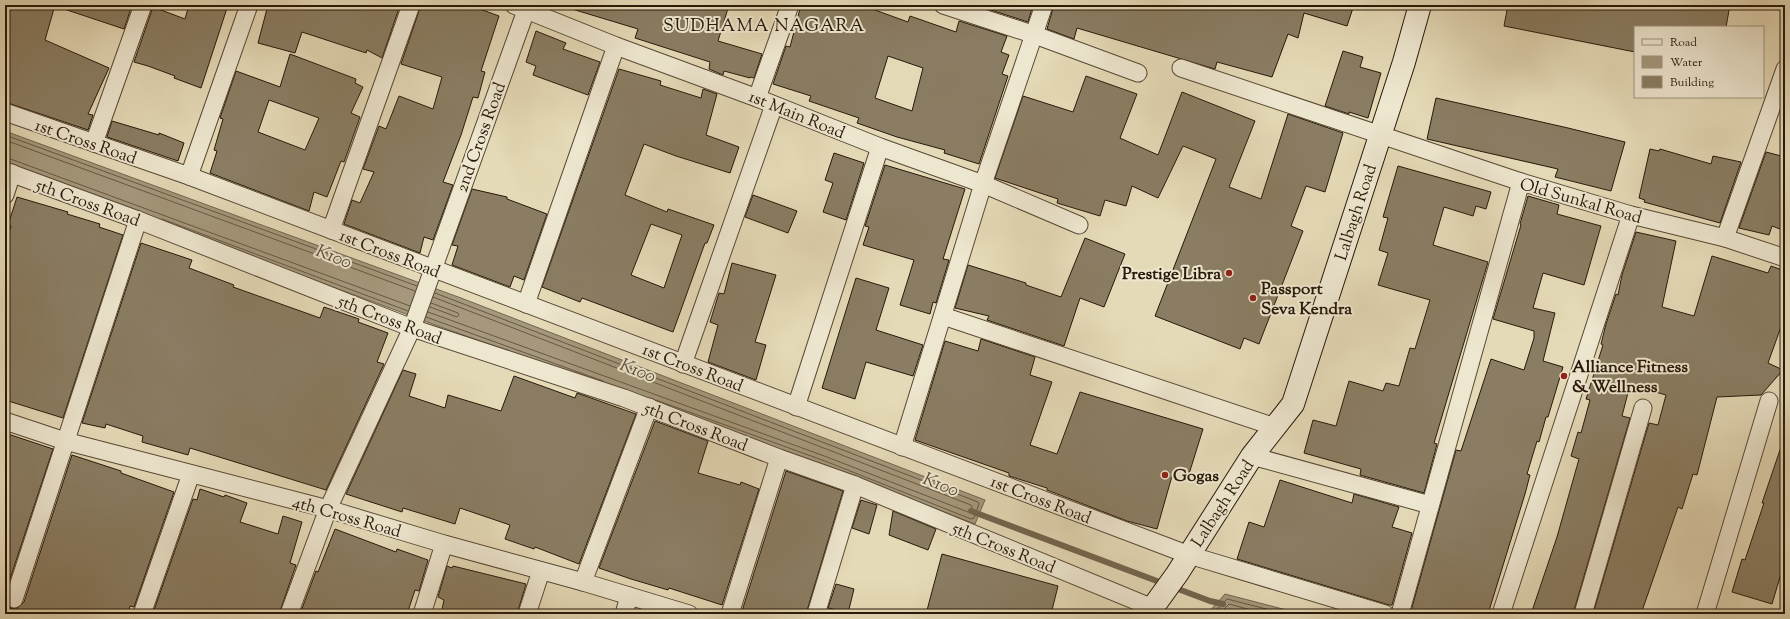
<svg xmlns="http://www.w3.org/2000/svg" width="1790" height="619" font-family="'Sorts Mill Goudy',serif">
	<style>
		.water { fill: #a5987c; stroke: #73654e }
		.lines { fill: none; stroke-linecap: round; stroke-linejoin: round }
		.shore { stroke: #665842; stroke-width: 1 }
		.stream { stroke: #73654e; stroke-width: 6 }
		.building { fill: #8a7d63; stroke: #281809; fill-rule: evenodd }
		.street-casing { stroke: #574834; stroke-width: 19 }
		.secondary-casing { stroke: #281809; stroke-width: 24 }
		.street { stroke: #eee7d0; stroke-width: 17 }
		.secondary { stroke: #eee7d0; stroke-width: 22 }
		.poi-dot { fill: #8f2418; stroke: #eee7d0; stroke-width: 1.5 }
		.labels { text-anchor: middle; stroke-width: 4; stroke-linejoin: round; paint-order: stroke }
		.street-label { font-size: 17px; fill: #281809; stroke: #eee7d0 }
		.poi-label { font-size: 17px; font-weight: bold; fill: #281809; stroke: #eee7d0; text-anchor: start }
		.neighbourhood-label { font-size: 18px; letter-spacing: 1px; fill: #281809; stroke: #eee7d0 }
		.water-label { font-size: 18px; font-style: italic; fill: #5a4b37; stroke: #eee7d0 }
	</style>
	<rect width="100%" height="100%" fill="#e5dab7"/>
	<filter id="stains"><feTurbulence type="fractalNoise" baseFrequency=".005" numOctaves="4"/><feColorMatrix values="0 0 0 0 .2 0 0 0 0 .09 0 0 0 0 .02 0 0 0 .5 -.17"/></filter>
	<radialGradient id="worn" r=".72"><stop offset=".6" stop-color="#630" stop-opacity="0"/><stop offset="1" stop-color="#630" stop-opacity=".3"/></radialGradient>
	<!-- water -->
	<g class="water">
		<path d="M5,131l456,167 524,202 -10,24 -151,-59 -394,-142 -425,-158z"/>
		<path d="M1225,594l77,20h-95z"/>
	</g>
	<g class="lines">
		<!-- shore -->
		<g class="shore">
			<path d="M5,135l412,151"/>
			<path d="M5,140l410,151"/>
			<path d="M5,157l405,149"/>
			<path d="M162,219l246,92"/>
			<path d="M435,293l543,209 1,2 -5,14 -3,1 -146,-58 -169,-61"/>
			<path d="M430,307l27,10 2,-2 -1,-2 -27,-10"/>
			<path d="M428,312l399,145 141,55 3,-1 1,-4 -1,-2 -538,-208"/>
			<path d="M426,317l177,64"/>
			<path d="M1213,614l14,-15 59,15"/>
			<path d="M1219,614l10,-10 37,10"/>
		</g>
		<!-- stream -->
		<path class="stream" d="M971,511l239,90 13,3"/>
	</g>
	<!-- building -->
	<g class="building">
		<path d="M5,5h50l-10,35 64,28 -21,46 5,1 -5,15 -83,-28z"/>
		<path d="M62,5h70l-8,24 -63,-21z"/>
		<path d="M189,5h39l-27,83 -27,-10 1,-2 -27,-10 -14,-4 19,-55 32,12z"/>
		<path d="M268,5h132l-18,53 -15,-8 -1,3 -64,-21 -7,21 -37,-10z"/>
		<path d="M421,5h48l30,11 -18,55 4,1 -7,26 -5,-1 -12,38 -18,47 10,3 -20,55 -9,-3 -4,16 -76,-29 8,-24 8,3 14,-31 -11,-3 16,-43 7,3 13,-33 34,13 9,-32 -41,-13z"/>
		<path d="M572,5h157l-11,36 44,13 -8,24 -4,-1v1l-26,-7 -1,4 -14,-6 1,-7 -75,-24 3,-9 -66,-20z"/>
		<path d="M801,5h76l-2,5 33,12 2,-6 46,16 3,-11 48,15 -6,16 8,3 -7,19 6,2 -29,88 -35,-11 1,-3 -48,-13 -40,-14 2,-5 -50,-17 2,-5 -38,-12 13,-38 4,1zM888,56l35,12 -11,43 -37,-13z"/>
		<path d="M975,5h58l-5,17z"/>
		<path d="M1054,5h75l18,5 3,-5h204l-7,21 -43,-13 -6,25 -10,-4 -16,43 -55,-15 -2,7 -138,-41 -3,11 -27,-10z"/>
		<path d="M1508,5h222l-4,22h-91v25l-131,-26z"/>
		<path d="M536,31l30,12 -3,6 37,13 -12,33 -55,-20 3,-9 -10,-4z"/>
		<path d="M1343,51l20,6 -3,10 21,6 -13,45 -19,-6v2l-24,-8z"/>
		<path d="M290,54l66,25 -1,4 8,4 -12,26 9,4 -16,45 -3,-1 -14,36 -13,-5 -5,19 -99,-38 7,-22 -3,-1 9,-31 -3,-1 16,-47 44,16zM269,100l50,18 -14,32 -47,-18z"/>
		<path d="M619,69l42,12 -1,4 41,13 2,-9 14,5 -11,41 33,12 -9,26 -54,-17 -32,-12 -19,51 42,17 1,-3 46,16 -7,18h-2l-32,89 -91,-34 -2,4 -38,-15zM651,224l31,11 -18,53 -33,-13z"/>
		<path d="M1086,76l51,18 -17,44 38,17 24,-63 73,29 -26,66 32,12 27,-85 55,19 -18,59 -19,-6 -15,40 12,5 -44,113 -15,-6 -4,11 -85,-33 61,-157 -33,-13 -25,52 -26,-12 -6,20 -21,-6 -5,16 -43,-13 1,-4 -63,-21 28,-82 50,16z"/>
		<path d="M1436,98l132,30 57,14 -14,49 -56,-14 3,-8 -131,-30z"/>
		<path d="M112,121l47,14v-2l25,10 -6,18 -71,-24z"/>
		<path d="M1650,149l9,2 1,-2 51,15 2,-8 28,6 -21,61 -76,-21 1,-2 -6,-2z"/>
		<path d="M1766,152l19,5v74l-13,-5 -3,9 -30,-7z"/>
		<path d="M834,153l30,10 -18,57 -23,-8 10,-29 -8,-3z"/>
		<path d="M885,165l80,24 -22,70 6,1 -13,43 -3,-1 -3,12 -30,-9 14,-45 -51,-15 6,-18 -4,-1z"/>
		<path d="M1398,166l93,26 -5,17 -10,-3 -3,10 -29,-9 -11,38 55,17 -54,181 3,1 -13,49 -64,-18 1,-6 -57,-16 9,-33 23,6 13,-45 34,10 3,-8 13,3 11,-38 5,1 15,-49 -52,-15 10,-32 -9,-3 9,-32 -5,-1z"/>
		<path d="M472,189l35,8v2l40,15 -23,66 -10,-4 -4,11 -58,-22 6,-19 -6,-1z"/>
		<path d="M753,195l44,16 -9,22 -43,-16z"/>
		<path d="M1528,196l31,9 -2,9 44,12 -17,59 -41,-12 -10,35 22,5 -12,48 20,6 -15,50h-2l-7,25 -2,-1 -10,33 3,1 -5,19 -37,120h-67l-10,-3 45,-161 5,1 30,-92 33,11 10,-32v-7l-41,-12 28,-94 -1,-1z"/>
		<path d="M17,197l51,15 -1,2 33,10 -1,3 24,8 -60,183 -58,-18v-154l6,-20 -3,-1z"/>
		<path d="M1636,232l40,9 -14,66 32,9 18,-60 56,17 3,-7 14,5v54l-3,-1 -14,39 15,7 -22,25 -44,2 -20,78 -4,-1 -11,35 -4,-2 -37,107h-48l56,-191 9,2 8,-30 -36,-10 -8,31 8,2 -57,196h-42l26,-77 22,-78 -8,-3 7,-24 3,1 9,-33 -4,-1 17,-54 -2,-1 5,-20 10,-30 2,1 4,-20z"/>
		<path d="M1085,238l40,16 -21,53 -24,-9 -16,48 -77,-26 2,-4 -34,-8 13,-43 58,18v2l35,12z"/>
		<path d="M141,243l51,17 -3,8 45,17 -1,2 87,31 4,-11 35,12 -1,3 30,11 -11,29 7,2 -58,126 -136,-42 -2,7 -46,-13 1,-6 -37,-12 -1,4 -23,-5z"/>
		<path d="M732,263l44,12 -21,67 11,3 -10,35 -48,-18 10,-37 -8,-3 9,-29 5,1z"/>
		<path d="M856,278l33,10 -13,42 47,15 -10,31 -47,-14 -11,37 -33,-11z"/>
		<path d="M981,339l54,18 -5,18 22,7 -22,63 27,9 23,-62 123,37 -14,45 -15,-5 -17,60 -30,-8 -80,-31v-2l-38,-12v-3l-94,-33 30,-99 33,10z"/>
		<path d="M403,370l13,4 -7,22 36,12 3,-13 53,16 13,-35 61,22 2,-5 59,21 -57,150 -44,-17 -1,2 -29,-10 5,-14 -50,-17 -5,16 -52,-16 -1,4 -56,-18z"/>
		<path d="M655,421l53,20 -10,32 42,12 1,-3 18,7 -37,116 -53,-17 -1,2 -37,-11 -32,-11z"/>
		<path d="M5,433l48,16 -48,145z"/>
		<path d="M1782,444l3,1v115l-13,44 -40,-12 10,-33 3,1 19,-57h-2z"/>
		<path d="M72,455l49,16v2l53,19 -40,115 -4,-1 -2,8h-101l-22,-7v-4l6,5 5,1 8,-7z"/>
		<path d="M786,471l57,20 -37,123h-54l-10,-3z"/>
		<path d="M1280,480l72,23 2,-9 45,13 -7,20 20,6 -20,72h-3l-152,-46 12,-37 15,5z"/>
		<path d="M200,489l24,8 1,-2 22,8 -7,19 38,12 5,-18 19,6 -12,41 6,2 -17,49 -126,-1 40,-114 4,1z"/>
		<path d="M861,500l16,5 -8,29 -17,-6z"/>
		<path d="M893,511l43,18 -8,21 -39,-15z"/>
		<path d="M335,529l61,23 1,-3 31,11 -9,31 -4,-1 -8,24h-107l16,-43 2,1z"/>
		<path d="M942,554l116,32 -7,28h-125z"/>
		<path d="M447,566l5,2 1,-2 73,18 -9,30h-76l3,-14 -6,-3z"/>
		<path d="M836,584l18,5 -6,24 -20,-5z"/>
	</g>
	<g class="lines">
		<!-- street casing -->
		<g class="street-casing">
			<g id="street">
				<path d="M514,5l102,41 141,52 123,49 103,37 96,41"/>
				<path d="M943,5l92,30 103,38"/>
				<path d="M1181,68l340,114 110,33 94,23 60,20"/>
				<path d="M757,98l33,-93"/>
				<path d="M5,112l184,64 1000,379 196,59"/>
				<path d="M94,143l49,-138"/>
				<path d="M5,171l133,49 274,108 212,70 155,60 76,27 298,123"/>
				<path d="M189,176l60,-171"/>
				<path d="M5,195l7,-22"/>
				<path d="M331,230l80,-225"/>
				<path d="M1725,238l60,-169"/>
				<path d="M526,304l90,-258"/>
				<path d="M943,316l332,111"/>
				<path d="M683,364l91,-259"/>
				<path d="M796,407l84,-260"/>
				<path d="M5,421l60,20 263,68 116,35 139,38 106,32"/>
				<path d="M902,447l81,-263 61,-179"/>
				<path d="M1252,456l178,49"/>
				<path d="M583,582l66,-175"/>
				<path d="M14,599l124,-379"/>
				<path d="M142,614l49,-140"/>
				<path d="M289,614l39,-105 84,-181 116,-323"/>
				<path d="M422,614l22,-70"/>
				<path d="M527,614l14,-43"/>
				<path d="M624,614l5,-18"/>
				<path d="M730,614l49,-156"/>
				<path d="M816,614l39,-129"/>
				<path d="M1400,614l121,-432"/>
				<path d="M1501,614l130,-399"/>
				<path d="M1583,614l60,-206"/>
				<path d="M1705,614l64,-213"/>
			</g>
		</g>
		<!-- secondary casing -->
		<g class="secondary-casing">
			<path id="secondary" d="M1148,614l29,-40 75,-118 41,-52 111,-342 16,-57"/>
		</g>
		<!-- street -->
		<use href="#street" class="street"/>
		<!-- secondary -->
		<use href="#secondary" class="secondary"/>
	</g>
	<!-- markers -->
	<g class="poi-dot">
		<circle cx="1229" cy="273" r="4"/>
		<circle cx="1253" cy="298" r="4"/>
		<circle cx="1564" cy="376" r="4"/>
		<circle cx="1165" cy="475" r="4"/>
	</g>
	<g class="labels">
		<!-- street labels -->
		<g class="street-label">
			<text transform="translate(797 114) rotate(22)" y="6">1st Main Road</text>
			<text transform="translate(480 137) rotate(-70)" y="6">2nd Cross Road</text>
			<text transform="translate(86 141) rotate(19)" y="6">1st Cross Road</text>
			<text transform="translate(1581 200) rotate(16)" y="6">Old Sunkal Road</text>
			<text transform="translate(88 202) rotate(20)" y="6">5th Cross Road</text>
			<text transform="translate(1355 212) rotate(-72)" y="6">Lalbagh Road</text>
			<text transform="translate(390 253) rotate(21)" y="6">1st Cross Road</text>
			<text transform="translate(390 319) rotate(21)" y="6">5th Cross Road</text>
			<text transform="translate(693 367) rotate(21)" y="6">1st Cross Road</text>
			<text transform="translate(696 426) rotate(21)" y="6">5th Cross Road</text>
			<text transform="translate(1041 499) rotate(21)" y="6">1st Cross Road</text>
			<text transform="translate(1222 503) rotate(-57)" y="6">Lalbagh Road</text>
			<text transform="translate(347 516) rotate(16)" y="6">4th Cross Road</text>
			<text transform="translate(1004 547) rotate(22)" y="6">5th Cross Road</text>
		</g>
		<!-- poi labels -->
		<g class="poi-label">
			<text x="1221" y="279" text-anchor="end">Prestige Libra</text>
			<text x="1261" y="294">Passport<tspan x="1261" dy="20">Seva Kendra</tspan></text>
			<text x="1572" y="372">Alliance Fitness<tspan x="1572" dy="20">&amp; Wellness</tspan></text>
			<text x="1173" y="481">Gogas</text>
		</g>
		<!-- neighbourhood labels -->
		<g class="neighbourhood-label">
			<text x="764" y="31">SUDHAMA NAGARA</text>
		</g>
		<!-- water labels -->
		<g class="water-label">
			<text transform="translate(334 256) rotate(21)" y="6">K100</text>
			<text transform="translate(638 370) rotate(21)" y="6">K100</text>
			<text transform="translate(941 484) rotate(21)" y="6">K100</text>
		</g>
	</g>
	<!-- margin -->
	<rect width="1790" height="619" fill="none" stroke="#e5dab7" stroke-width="20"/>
	<rect x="6" y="6" width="1778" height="607" fill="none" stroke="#281809" stroke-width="2"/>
	<rect x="10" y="10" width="1770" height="599" fill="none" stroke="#281809"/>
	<!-- legend -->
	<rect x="1634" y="26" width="130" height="72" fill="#eee7d0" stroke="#9f9480"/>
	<rect x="1642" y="39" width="20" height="6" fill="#eee7d0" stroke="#9f9480"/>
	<text x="1670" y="46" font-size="12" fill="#281809">Road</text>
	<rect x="1642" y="56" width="20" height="12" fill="#a5987c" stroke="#9f9480"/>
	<text x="1670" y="66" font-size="12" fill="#281809">Water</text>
	<rect x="1642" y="76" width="20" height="12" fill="#8a7d63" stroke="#9f9480"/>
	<text x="1670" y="86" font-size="12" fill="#281809">Building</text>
	<rect width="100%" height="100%" filter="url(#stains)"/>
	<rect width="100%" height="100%" fill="url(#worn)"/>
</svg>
